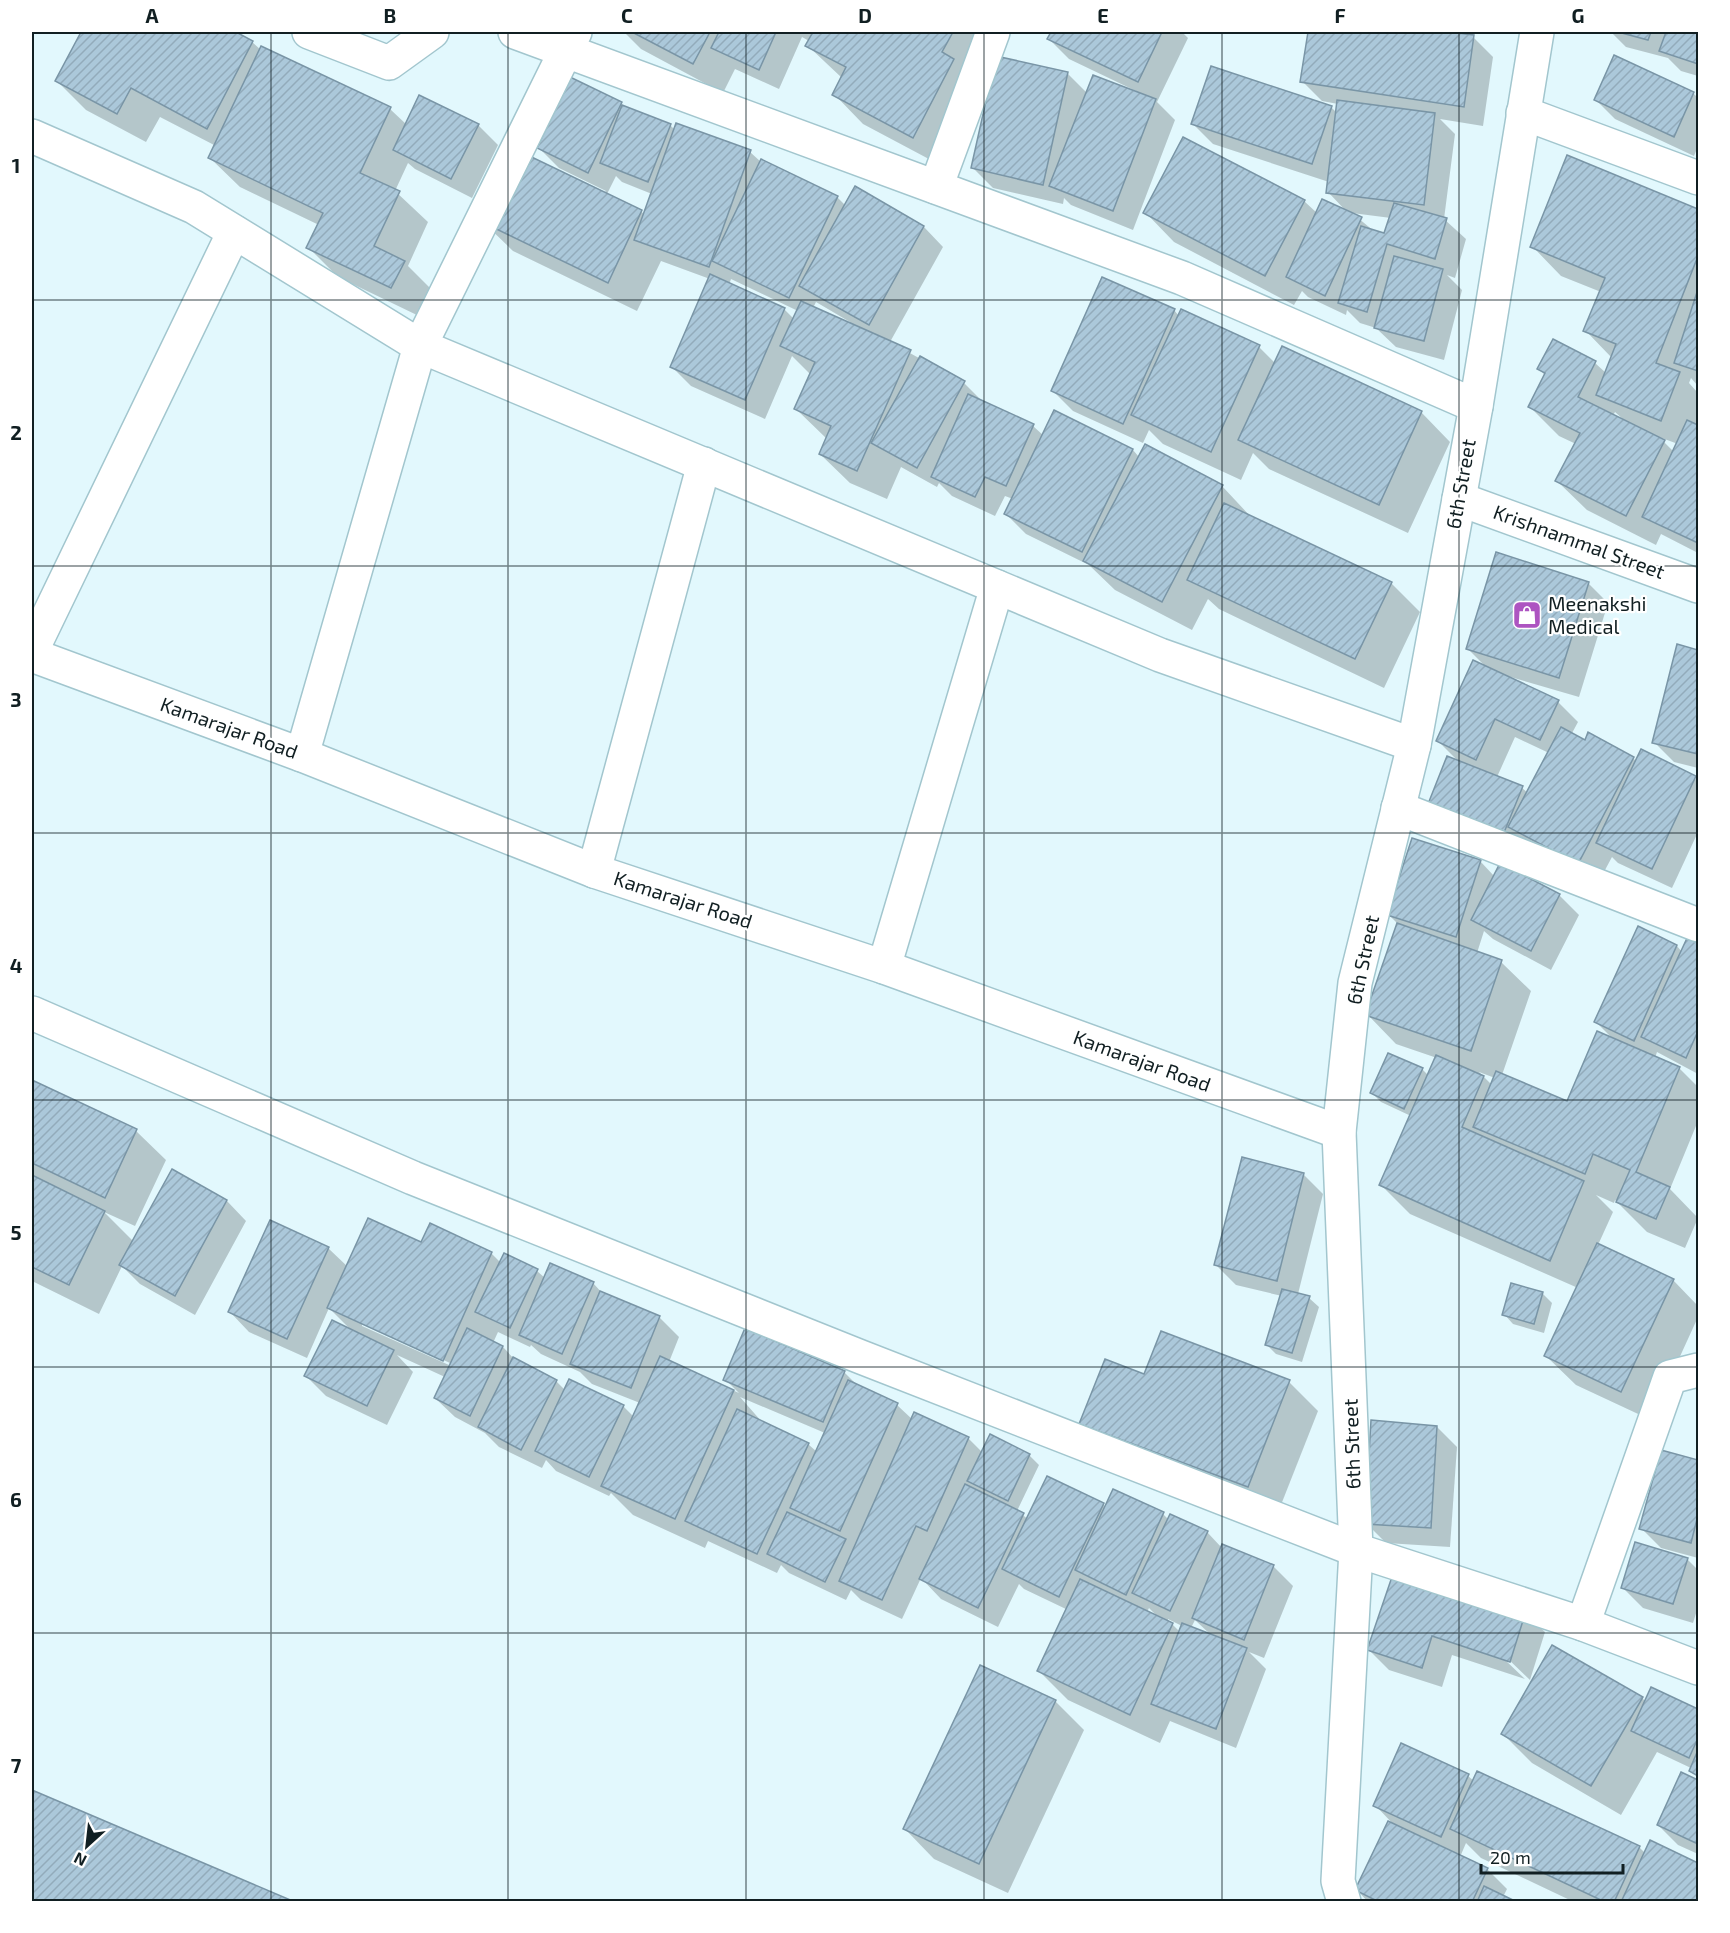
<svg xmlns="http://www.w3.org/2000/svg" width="1730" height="1933" font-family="'Exo 2',sans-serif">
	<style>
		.shadow { fill: #0003; fill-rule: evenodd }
		.building { fill: url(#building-hatch); stroke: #7995a6; stroke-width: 1.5 }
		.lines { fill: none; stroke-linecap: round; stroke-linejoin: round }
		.minor-casing { stroke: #a2c6ce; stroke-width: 36 }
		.minor { stroke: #fff; stroke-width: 33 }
		.grid { fill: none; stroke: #111f22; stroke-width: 1.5; stroke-opacity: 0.55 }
		.labels { text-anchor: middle; stroke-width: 4.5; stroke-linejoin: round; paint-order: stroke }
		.street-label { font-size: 20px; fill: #111f22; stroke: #fff }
		.poi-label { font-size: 20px; fill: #111f22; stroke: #fff; text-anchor: start }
		.neatline { fill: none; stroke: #111f22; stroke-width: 2 }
		.grid-label { font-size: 20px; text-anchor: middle; font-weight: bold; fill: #111f22 }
	</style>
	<defs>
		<pattern id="building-hatch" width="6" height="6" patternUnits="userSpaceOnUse" patternTransform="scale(1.5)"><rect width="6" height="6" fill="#abc8da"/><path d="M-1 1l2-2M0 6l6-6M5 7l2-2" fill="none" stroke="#92abbb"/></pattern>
	</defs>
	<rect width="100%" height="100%" fill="#e2f8fd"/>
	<!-- shadow -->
	<g class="shadow">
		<path d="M83,32h150l19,10 9,8 129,59 17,16h71l20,20 -26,53 -57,-29 -7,-6 -13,28 33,31 -20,44 25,25 -12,26 -83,-40 -30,-30 11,-22 -79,-38 -30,-29 6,-12 -56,-29 -14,25 -60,-32 -29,-29z"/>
		<path d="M624,32h374l-56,134 -79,-42 -29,-30 8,-16 -35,-33 2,-4 -7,-4 -23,52 -44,-20 -12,24 -82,-44z"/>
		<path d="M1053,32h129l6,6 -31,64 18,18 -42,110 -62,-25 -7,-7 -1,6 -70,-16 -20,-20 94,-95 20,20h48l1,-2 -67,-32 -20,-20z"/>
		<path d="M1310,32h129l34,5 20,20 -10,69 -43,-7 15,15 -11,85 22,20 -11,39 -8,-3 15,15 -18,70 -48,-13 -20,-19 -16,-5 -13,-13 -1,5 -38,-18 -6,-6 -8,14 -120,-63 -29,-30 38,-73 121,62 13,12 29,-2 -18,-19 1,-10 -116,-38 -20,-20 138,-17 6,6 1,-9 -16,-3 -20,-20zM1352,213l39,5 -6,17 -10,-3z"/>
		<path d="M1611,32h87v44l-17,-5 -13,-13 -42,-11z"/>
		<path d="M1693,93l5,5v48l-4,10 -79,-37 -20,-20z"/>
		<path d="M621,104l5,4 44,17 5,5 75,22 11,10 76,35 9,9 9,-17 69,38 19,20 -53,95 74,41 20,20 49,23 11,10 89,14 6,7 83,29 29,31 140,66 29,29 -36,76 -165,-79 -11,-10 -16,31 -77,-40 -26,-25 -63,-31 -20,-20 7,-15 -8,-3 -10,20 -43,-20 -13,-13 -2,4 -36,-20 -14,32 -37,-16 -30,-29 7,-15 -31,-30 15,-34 -19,-19 -27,63 -74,-33 -20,-20 39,-87 -49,-18 -24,50 -124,-60 -30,-29 121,-29 2,-2 -47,-23 -20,-20zM616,176l6,6 30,12 -7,20 -38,-20zM731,279l67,32 -4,8 -10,-10 -55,-24zM816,302l34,20 -1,2 -36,-16z"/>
		<path d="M1568,157l130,53v176l-7,-8 -2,5 9,10v160l-37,-19 -5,11 -69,-35 -30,-29 19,-37 -17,-8 -29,-29 15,-32 -6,-6 14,-28 42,22 11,10 6,-15 -27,-28 16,-38 -40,-16 -29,-30zM1615,412l10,9 -12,-5zM1659,437l19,7 -4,8z"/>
		<path d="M1174,310l5,6 80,31 16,16 146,49 29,30 -42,91 -139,-64 -16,-16 -12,27 -78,-36 -14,-14 -6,13 -70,-32 -20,-20z"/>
		<path d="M1588,583l20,20 -29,94 -82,-24 61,29 20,20 -7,13 14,7 4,-8 48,27 61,19v52l-26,56 -54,-25 -6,-6 -14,26 -148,-59 9,-62 -21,-21 49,-73 -20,-20zM1515,737l34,16 -21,40 -6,-5 -25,-11z"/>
		<path d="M1678,646l20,5v117l-24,-6 -20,-20z"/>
		<path d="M1480,861l15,16 64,18 20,20 -28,55 -58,-31 -9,-8 -7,22 24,9 30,29 -29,84 66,28 46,-63 -19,-19 82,-75 5,6 7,-14 9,4v132l-41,-22 -2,6 24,10 19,19v34l-28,68 28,29 -13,30 -38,-16 -32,-32 -1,3 -18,-8 17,17 -15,33 75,35 25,26v11l-47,103 -75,-35 -30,-29 32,-68 -168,-74 -29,-29 30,-69 -30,-14 -9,-9 50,-24 7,7 8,-18 -41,-14 -29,-30 31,-90 -9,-9zM1479,1072l16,6 -3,7z"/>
		<path d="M32,1082l104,49 30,29 -31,66 -31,-14 29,29 39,-70 55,30 19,20 -51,94 -55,-31 -18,-18 -23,48 -67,-33z"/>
		<path d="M1303,1174l20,20 -25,100 11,4 10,9 -17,55 -26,-8 -9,-9 15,-49 -46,-11 -20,-20z"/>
		<path d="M422,1244l69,9 10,10 4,-8 32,16 8,7 48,5 11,12 55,22 20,20 -10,25 70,31 -14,-14 119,-7 14,14 39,19 16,15 55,18 14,14 47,3 10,10 -22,46 11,8 75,-15 3,4 57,6 6,6 38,12 15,16 51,18 20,20 -29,72 -15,-6 17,17 -30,79 -66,-27 -10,22 -92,-43 -29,-29 29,-61 -44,-21 -5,-5 -21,43 -57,-28 -20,-21 -19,41 -41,-19 -10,-10 -5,10 -57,-27 -8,-8 -4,8 -69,-32 -3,7 -72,-33 -22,-22 -2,3 -53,-25 -10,-11 -4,8 -43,-21 -14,-14 -30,-16 -20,-19 10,-21 -48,-22 16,17 -26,53 -61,-29 -20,-20 47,-44 -24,-24 -22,50 -58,-26 -19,-20 98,-64 20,19zM362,1323l88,40 -1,2 -87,-39zM498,1332l32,15 1,-2 10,9 39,18 12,12 48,19 -6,14 -11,-11 -58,-16 -9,-9 -41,-21 -12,-13 -10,-4zM740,1397l85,36 -8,19 -9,-8 -46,-22zM1149,1608l9,9 -11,-5zM1168,1619l14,7 -2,6 -12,-12zM1195,1620l17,16 -21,-8z"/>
		<path d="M1542,1293l10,10 -8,30 -31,-9 -9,-10z"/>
		<path d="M1145,1376l144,6 29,29 -41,104 -167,-62 -29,-29z"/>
		<path d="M1437,1427l20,20 -7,100 -64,-4 -20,-20z"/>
		<path d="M1662,1452l36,10v96l-37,-10 -20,-20z"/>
		<path d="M1687,1559l11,11v37l-5,16 -50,-15 -20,-20z"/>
		<path d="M1525,1613l20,19 -15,48 -25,-24 -2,2 22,21 -73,-24 -10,32 -53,-17 -20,-20z"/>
		<path d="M1652,1689l46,22v68l-7,-11 -34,-16 -36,63 -89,-52 -29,-29 139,-36 4,4z"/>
		<path d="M1055,1701l29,29 -76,163 -74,-34 -29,-30z"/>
		<path d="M1682,1774l16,8v72l-20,-9 -20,-20z"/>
		<path d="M1468,1776l6,5 165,66 6,6 6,-11 47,22v38h-124l-93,-44 -15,-15 -6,14 27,12 20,20 -4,8 10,5h-145l-11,-12 38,-64 -20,-21z"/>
		<path d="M32,1792l259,110h-259z"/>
	</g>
	<!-- building -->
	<g class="building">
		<path d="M81,32h155l17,9 -46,88 -76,-41 -14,26 -62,-33z"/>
		<path d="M632,32h78l-17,32z"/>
		<path d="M719,32h57l-17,38 -48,-22z"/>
		<path d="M813,32h140l-11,20 12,7 -41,79 -81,-43 14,-28 -41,-21z"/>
		<path d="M1051,32h111l-24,50 -91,-43z"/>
		<path d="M1308,32h141l25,3 -10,72 -164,-25z"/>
		<path d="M1618,32h33l-3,8z"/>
		<path d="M1666,32h32v32l-39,-13z"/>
		<path d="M261,46l130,61 -31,66 40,18 -26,55 31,15 -14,27 -85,-40 17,-35 -115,-55z"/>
		<path d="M1614,55l80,37 -20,45 -80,-37z"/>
		<path d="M996,56l72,16 -25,113 -72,-17z"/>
		<path d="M1211,66l121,40 -20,58 -121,-40z"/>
		<path d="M1093,75l63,24 -43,112 -64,-25z"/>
		<path d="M570,77l52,25 -34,71 -51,-25z"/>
		<path d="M419,95l60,29 -28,55 -58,-29z"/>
		<path d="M1337,100l98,13 -11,92 -98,-12z"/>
		<path d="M622,105l49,19 -23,58 -48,-19z"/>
		<path d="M676,123l75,27 -42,117 -75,-27z"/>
		<path d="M1183,137l122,63 -40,76 -122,-63z"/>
		<path d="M517,150l125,60 -34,73 -126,-61z"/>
		<path d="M1567,155l131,54v47l-42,107 24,9 -19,49 -65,-26 20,-51 -33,-13 22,-53 -75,-31z"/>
		<path d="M761,159l77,37 -49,102 -77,-37z"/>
		<path d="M855,186l69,40 -55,99 -70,-39z"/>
		<path d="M1322,199l40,18 -37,79 -39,-19z"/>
		<path d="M1394,203l53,15 -12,41 -48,-15 -20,68 -29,-9 23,-77 23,7z"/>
		<path d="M1394,256l49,13 -19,72 -50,-13z"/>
		<path d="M710,274l75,34 -40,92 -75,-33z"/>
		<path d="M1102,277l73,32 -52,115 -72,-33z"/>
		<path d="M1698,289v82l-24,-8z"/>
		<path d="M801,301l110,49 -54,121 -38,-17 12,-28 -37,-17 21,-47 -35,-16z"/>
		<path d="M1181,309l79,36 -49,107 -80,-37z"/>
		<path d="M1553,339l43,22 -18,36 87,43 -39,76 -71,-35 25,-48 -52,-26 17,-34 -8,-4z"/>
		<path d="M1282,346l140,65 -43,94 -141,-65z"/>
		<path d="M920,356l45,25 -48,87 -46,-25z"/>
		<path d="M968,394l66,30 -28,62 -21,-9 -10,20 -44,-20z"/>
		<path d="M1054,410l79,39 -51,103 -78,-38z"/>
		<path d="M1687,420l11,5v118l-56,-26z"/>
		<path d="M1145,444l78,41 -61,117 -79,-41z"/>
		<path d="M1224,503l168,79 -37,77 -168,-79z"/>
		<path d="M1496,552l93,30 -30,96 -93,-29z"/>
		<path d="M1677,644l21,6v104l-46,-11z"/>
		<path d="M1473,660l86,40 -19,40 -45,-21 -19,41 -40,-19z"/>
		<path d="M1561,727l24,13 3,-8 46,25 -56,107 -70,-37z"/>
		<path d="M1641,749l55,27 -44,93 -56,-26z"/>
		<path d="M1447,756l76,30 -20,49 -75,-31z"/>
		<path d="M1412,838l69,22 -25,77 -69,-22z"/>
		<path d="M1500,863l60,31 -29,57 -60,-31z"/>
		<path d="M1397,923l105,37 -31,91 -106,-36z"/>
		<path d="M1638,926l39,19 -43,96 -40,-19z"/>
		<path d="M1688,936l10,5v90l-12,27 -45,-21z"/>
		<path d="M1597,1031l83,36 -44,105 34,15 -14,32 -40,-17 14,-32 -37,-16 -8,20 -112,-47 23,-56 71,30z"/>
		<path d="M1388,1053l35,15 -19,41 -34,-16z"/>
		<path d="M1436,1055l48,21 -22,51 122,54 -34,80 -171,-76z"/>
		<path d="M32,1080l105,49 -32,69 -73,-35z"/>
		<path d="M1242,1157l62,16 -27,108 -63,-16z"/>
		<path d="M172,1169l55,31 -52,96 -56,-31z"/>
		<path d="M32,1175l73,36 -36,74 -37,-18z"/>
		<path d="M368,1218l53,24 9,-19 62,29 -49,109 -116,-53z"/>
		<path d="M270,1220l59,27 -42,92 -59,-27z"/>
		<path d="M1597,1243l77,36 -53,113 -77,-36z"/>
		<path d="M504,1253l34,16 -28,59 -35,-16z"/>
		<path d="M550,1263l44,19 -32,72 -43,-19z"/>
		<path d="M1511,1283l32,9 -9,32 -32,-9z"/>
		<path d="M1282,1289l28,7 -18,57 -27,-8z"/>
		<path d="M600,1291l60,25 -29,72 -61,-24z"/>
		<path d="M332,1320l62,30 -27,56 -63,-30z"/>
		<path d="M467,1328l36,18 -33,70 -36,-18z"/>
		<path d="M745,1328l100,43 -22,51 -100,-42z"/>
		<path d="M1161,1331l129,49 -42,107 -169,-63 26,-65 39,15z"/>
		<path d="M660,1356l74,34 -59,129 -74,-33z"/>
		<path d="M513,1357l44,23 -36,70 -43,-23z"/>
		<path d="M569,1379l55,26 -35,72 -54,-26z"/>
		<path d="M848,1380l50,23 -58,128 -50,-23z"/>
		<path d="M737,1409l72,34 -52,111 -72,-33z"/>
		<path d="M914,1412l55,25 -42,94 -11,-5 -34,74 -43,-19z"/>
		<path d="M1371,1420l66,6 -6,102 -66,-4z"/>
		<path d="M990,1434l40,20 -22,47 -41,-20z"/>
		<path d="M1661,1450l37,10v55l-7,28 -52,-14z"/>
		<path d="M1047,1476l57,27 -45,94 -57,-28z"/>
		<path d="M965,1484l59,29 -46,95 -59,-29z"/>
		<path d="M1113,1489l51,23 -38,83 -51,-25z"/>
		<path d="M787,1512l59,27 -21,43 -58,-28z"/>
		<path d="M1170,1514l38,17 -38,80 -38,-18z"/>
		<path d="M1635,1542l53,16 -15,46 -52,-16z"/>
		<path d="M1222,1544l52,21 -30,75 -52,-22z"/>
		<path d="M1395,1568l131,43 -16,51 -78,-26 -10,32 -55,-18z"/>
		<path d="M1080,1579l93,44 -43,92 -93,-44z"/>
		<path d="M1182,1623l65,25 -31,81 -65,-25z"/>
		<path d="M1552,1645l91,52 -52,89 -90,-52z"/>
		<path d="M980,1665l76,35 -77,164 -76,-35z"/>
		<path d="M1651,1687l47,22v29l-9,20 -58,-27z"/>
		<path d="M1401,1743l68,31 -28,63 -68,-31z"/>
		<path d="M1698,1750v26l-9,-5z"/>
		<path d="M1477,1771l163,75 -26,56h-9l-155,-73z"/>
		<path d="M1681,1772l17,8v64l-41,-19z"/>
		<path d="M32,1790l263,112h-263z"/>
		<path d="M1388,1821l100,47 -16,34h-93l-24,-12z"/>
		<path d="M1650,1840l48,23v39h-77z"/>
		<path d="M1484,1886l33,16h-40z"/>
	</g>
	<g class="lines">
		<!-- minor casing -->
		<g class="minor-casing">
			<g id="minor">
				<path d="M309,32l80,31 43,-31"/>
				<path d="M515,32l667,246 294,128"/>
				<path d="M1523,113l175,65"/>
				<path d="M32,136l162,71 226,139 740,309 254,90"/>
				<path d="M936,187l57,-155"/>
				<path d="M1459,499l239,87"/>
				<path d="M32,650l202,-418"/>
				<path d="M32,655l270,100 292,116 290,96 455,165"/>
				<path d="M302,755l118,-409 155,-314"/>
				<path d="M1398,808l300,117"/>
				<path d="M594,871l110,-407"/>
				<path d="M884,967l113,-380"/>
				<path d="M32,1013l381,165 448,179 495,193 227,74 115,44"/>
				<path d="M1583,1624l87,-247 28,-7"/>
				<path d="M1344,1902l-6,-21 18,-331 -17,-418 16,-149 59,-238 62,-339 61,-374"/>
			</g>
		</g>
		<!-- minor -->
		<use href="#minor" class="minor"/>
	</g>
	<!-- grid -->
	<path class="grid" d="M271,32v1870M508,32v1870M746,32v1870M984,32v1870M1222,32v1870M1459,32v1870M32,300h1666M32,566h1666M32,833h1666M32,1100h1666M32,1367h1666M32,1633h1666"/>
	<!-- icons -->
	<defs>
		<g id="shop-square" transform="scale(1.5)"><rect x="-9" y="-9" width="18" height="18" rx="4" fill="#ad54c1" stroke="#fff"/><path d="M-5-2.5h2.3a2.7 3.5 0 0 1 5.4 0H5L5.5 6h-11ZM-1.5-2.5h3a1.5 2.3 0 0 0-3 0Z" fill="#fff"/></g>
	</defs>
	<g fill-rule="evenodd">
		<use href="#shop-square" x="1527" y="615"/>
	</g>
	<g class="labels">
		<!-- street labels -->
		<g class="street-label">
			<text transform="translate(1461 484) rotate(-80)" y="7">6th Street</text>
			<text transform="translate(1579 542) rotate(20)" y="7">Krishnammal Street</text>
			<text transform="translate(229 728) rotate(20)" y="7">Kamarajar Road</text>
			<text transform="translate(683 900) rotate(18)" y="7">Kamarajar Road</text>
			<text transform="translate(1363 960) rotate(-78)" y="7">6th Street</text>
			<text transform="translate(1142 1061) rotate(20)" y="7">Kamarajar Road</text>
			<text transform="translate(1352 1444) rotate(-92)" y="7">6th Street</text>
		</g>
		<!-- poi labels -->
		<g class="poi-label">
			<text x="1548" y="611">Meenakshi<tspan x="1548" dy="23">Medical</tspan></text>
		</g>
	</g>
	<!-- border -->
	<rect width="1730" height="1933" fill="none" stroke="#ffffff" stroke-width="66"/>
	<!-- north arrow -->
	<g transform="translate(87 1846) rotate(207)" stroke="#ffffff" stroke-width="4.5" paint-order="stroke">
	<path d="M0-4.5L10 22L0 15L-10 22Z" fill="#111f22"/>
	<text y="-9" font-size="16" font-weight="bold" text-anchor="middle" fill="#111f22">N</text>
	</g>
	<!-- scale -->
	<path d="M1481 1864v9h142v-9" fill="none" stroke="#111f22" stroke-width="3"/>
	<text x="1490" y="1864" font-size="18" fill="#111f22" stroke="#ffffff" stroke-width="4.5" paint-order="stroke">20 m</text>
	<rect x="33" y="33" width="1664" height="1867" class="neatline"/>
	<g class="grid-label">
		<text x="152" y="23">A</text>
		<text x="390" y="23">B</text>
		<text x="627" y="23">C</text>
		<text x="865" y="23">D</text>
		<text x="1103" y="23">E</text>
		<text x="1340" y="23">F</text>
		<text x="1578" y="23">G</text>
		<text x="16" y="173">1</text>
		<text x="16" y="440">2</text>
		<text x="16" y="707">3</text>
		<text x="16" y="973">4</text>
		<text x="16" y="1240">5</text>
		<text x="16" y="1507">6</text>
		<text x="16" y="1773">7</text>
	</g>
</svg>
